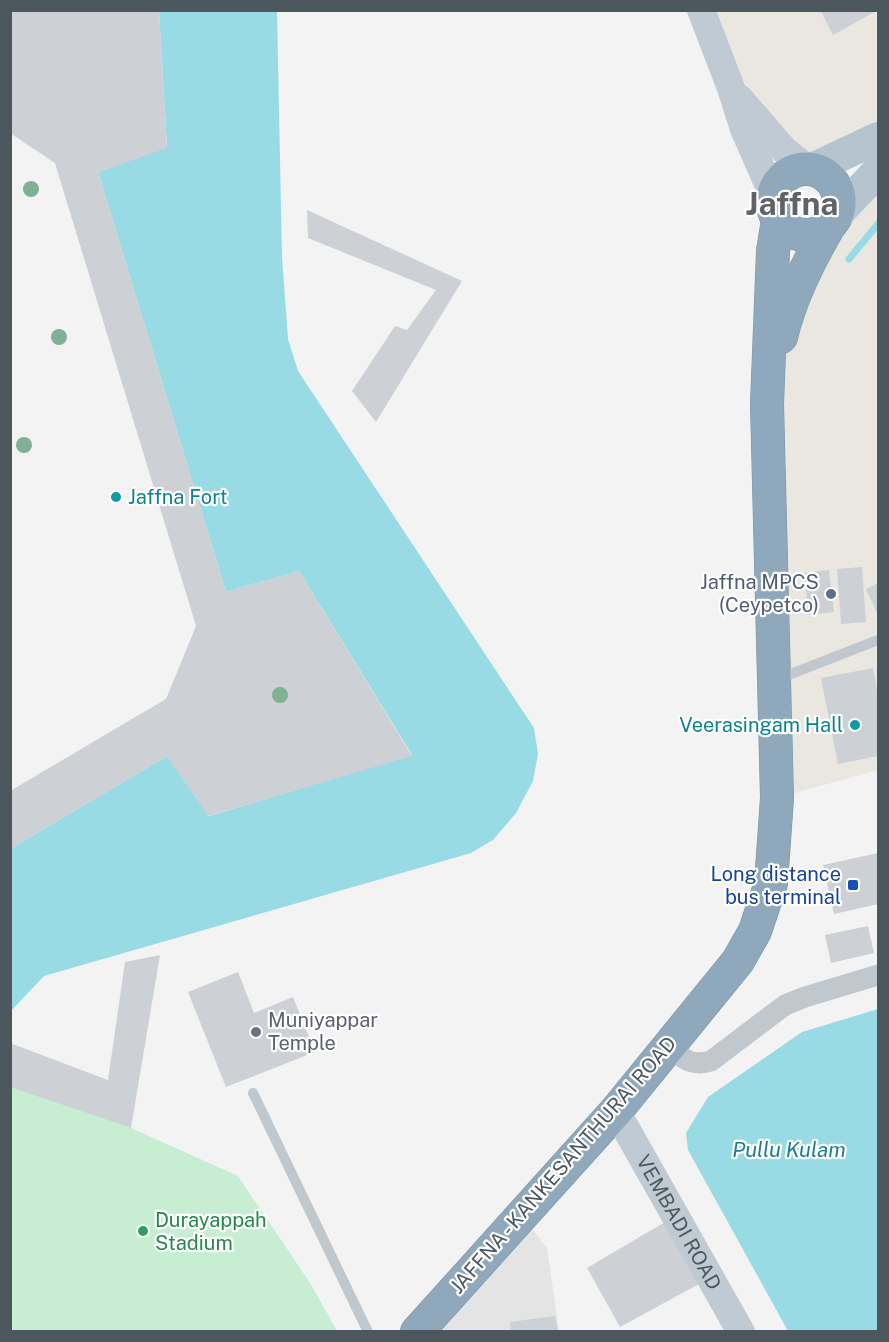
<svg xmlns="http://www.w3.org/2000/svg" width="889" height="1342" font-family="'Public Sans',sans-serif">
	<style>
		.commercial { fill: #eae7e1 }
		.education { fill: #e5e4e4 }
		.green { fill: #c7edd2 }
		.water { fill: #98dbe5 }
		.lines { fill: none; stroke-linecap: round; stroke-linejoin: round }
		.stream { stroke: #98dbe5; stroke-width: 7 }
		.building { fill: #cdd0d4 }
		.highway-casing { stroke: #7a94a8; stroke-width: 34 }
		.lane { stroke: #c0c8cd; stroke-width: 10 }
		.street { stroke: #c0c8cd; stroke-width: 21 }
		.secondary { stroke: #c0cad2; stroke-width: 28 }
		.primary { stroke: #b5c4ce; stroke-width: 32 }
		.highway { stroke: #8fa8bc; stroke-width: 33 }
		.tree { fill: #80b194 }
		.culture-dot { fill: #0f9aa8; stroke: #fff; stroke-width: 2 }
		.service-dot { fill: #5c6f8a; stroke: #fff; stroke-width: 2 }
		.transit-dot { fill: #1a4fb4; stroke: #fff; stroke-width: 2 }
		.worship-dot { fill: #6b7280; stroke: #fff; stroke-width: 2 }
		.leisure-dot { fill: #2e9e5b; stroke: #fff; stroke-width: 2 }
		.labels { text-anchor: middle; stroke-width: 4.5; stroke-linejoin: round; paint-order: stroke }
		.culture-label { font-size: 20px; fill: #0d838f; stroke: #fff; text-anchor: start }
		.service-label { font-size: 20px; fill: #4e5e75; stroke: #fff; text-anchor: end }
		.transit-label { font-size: 20px; fill: #164399; stroke: #fff; text-anchor: end }
		.worship-label { font-size: 20px; fill: #5b616d; stroke: #fff; text-anchor: start }
		.street-label { font-size: 20px; fill: #4c575e; stroke: #fff }
		.leisure-label { font-size: 20px; fill: #27864d; stroke: #fff; text-anchor: start }
		.water-label { font-size: 21px; font-style: italic; fill: #197e8d; stroke: #fff }
		.town-label { font-size: 32px; font-weight: bold; fill: #5f6367; stroke: #fff }
	</style>
	<rect width="100%" height="100%" fill="#f4f3f3"/>
	<!-- commercial -->
	<g class="commercial">
		<path d="M714,11h164v124l-69,24 -67,-74z"/>
		<path d="M878,171v599l-101,28 -7,-295 20,-194z"/>
	</g>
	<!-- education -->
	<path class="education" d="M515,1221l19,10 13,17 12,83 -142,1z"/>
	<!-- green -->
	<path class="green" d="M11,1087l120,41 107,48 74,110 25,45 -326,1z"/>
	<!-- water -->
	<g class="water">
		<path d="M159,11h118l5,246 6,82 10,32 236,357 4,26 -5,27 -17,32 -23,27 -22,13 -427,123 -33,35 -1,-162 157,-93 42,60 203,-61 -113,-184 -73,21 -128,-420 69,-25z"/>
		<path d="M878,1009v322h-90l-100,-181 -2,-17 22,-36 94,-65z"/>
	</g>
	<g class="lines">
		<!-- stream -->
		<path class="stream" d="M849,259l29,-35"/>
	</g>
	<!-- building -->
	<g class="building">
		<path d="M10,10h149l8,138 -69,24 128,420 73,-21 113,185 -204,60 -41,-60 -157,93v-58l156,-92 30,-73 -141,-463 -45,-30z"/>
		<path d="M820,10h58l-45,25z"/>
		<path d="M307,210l155,71 -86,141 -24,-31 43,-65 12,4 29,-40 -128,-52z"/>
		<path d="M862,567l4,55 -25,2 -4,-55z"/>
		<path d="M829,570l5,42 -25,3 -5,-42z"/>
		<path d="M878,583v32l-12,-26z"/>
		<path d="M873,668l5,27v61l-40,8 -17,-86z"/>
		<path d="M878,853v51l-44,10 -11,-49z"/>
		<path d="M868,926l6,27 -43,10 -6,-28z"/>
		<path d="M160,955l-29,173 -121,-41v-44l98,37 17,-118z"/>
		<path d="M238,972l16,41 39,-16 22,55 -89,35 -38,-95z"/>
		<path d="M665,1222l34,62 -79,43 -33,-59z"/>
		<path d="M555,1316l3,16h-47l-1,-10z"/>
	</g>
	<g class="lines">
		<!-- highway casing -->
		<g class="highway-casing">
			<g id="highway">
				<circle cx="806" cy="202" r="33"/>
				<path d="M781,337c9,-39 28,-76 48,-111"/>
				<path d="M417,1332l199,-221 122,-150 17,-30 16,-48 6,-85 -10,-394 6,-153 5,-31"/>
			</g>
		</g>
		<!-- lane -->
		<g class="lane">
			<path d="M778,679l100,-39"/>
			<path d="M253,1093l115,239"/>
		</g>
		<!-- street -->
		<path class="street" d="M668,1047c15,11 23,20 43,14l74,-56 20,-8 73,-22"/>
		<!-- secondary -->
		<g class="secondary">
			<path d="M701,10l30,78 13,41 29,66"/>
			<path d="M740,99l44,51 23,18"/>
			<path id="s1" d="M616,1111l125,221"/>
		</g>
		<!-- primary -->
		<g class="primary">
			<path d="M812,169l66,-31"/>
			<path d="M838,213l40,-42"/>
		</g>
		<!-- highway -->
		<use href="#highway" class="highway"/>
	</g>
	<!-- trees -->
	<g class="tree">
		<circle cx="31" cy="189" r="8"/>
		<circle cx="59" cy="337" r="8"/>
		<circle cx="24" cy="445" r="8"/>
		<circle cx="280" cy="695" r="8"/>
	</g>
	<!-- markers -->
	<g class="culture-dot">
		<circle cx="116" cy="497" r="6"/>
		<circle cx="855" cy="725" r="6"/>
	</g>
	<circle class="service-dot" cx="831" cy="594" r="6"/>
	<rect class="transit-dot" x="847" y="879" width="12" height="12" rx="3"/>
	<circle class="worship-dot" cx="256" cy="1032" r="6"/>
	<circle class="leisure-dot" cx="143" cy="1231" r="6"/>
	<g class="labels">
		<!-- culture labels -->
		<g class="culture-label">
			<text x="128" y="504">Jaffna Fort</text>
			<text x="843" y="732" text-anchor="end">Veerasingam Hall</text>
		</g>
		<!-- service labels -->
		<g class="service-label">
			<text x="819" y="589">Jaffna MPCS<tspan x="819" dy="23">(Ceypetco)</tspan></text>
		</g>
		<!-- transit labels -->
		<g class="transit-label">
			<text x="841" y="881">Long distance<tspan x="841" dy="23">bus terminal</tspan></text>
		</g>
		<!-- worship labels -->
		<g class="worship-label">
			<text x="268" y="1027">Muniyappar<tspan x="268" dy="23">Temple</tspan></text>
		</g>
		<!-- street labels -->
		<g class="street-label">
			<text transform="translate(563 1165) rotate(-49)" y="7">JAFFNA - KANKESANTHURAI ROAD</text>
			<text dy="7" stroke="none"><textPath href="#s1" startOffset="128">VEMBADI ROAD</textPath></text>
		</g>
		<!-- leisure labels -->
		<g class="leisure-label">
			<text x="155" y="1227">Durayappah<tspan x="155" dy="23">Stadium</tspan></text>
		</g>
		<!-- water labels -->
		<g class="water-label">
			<text x="789" y="1157">Pullu Kulam</text>
		</g>
		<!-- town labels -->
		<g class="town-label">
			<text x="792" y="215">Jaffna</text>
		</g>
	</g>
	<!-- border -->
	<rect width="889" height="1342" fill="none" stroke="#4c575e" stroke-width="24"/>
</svg>
